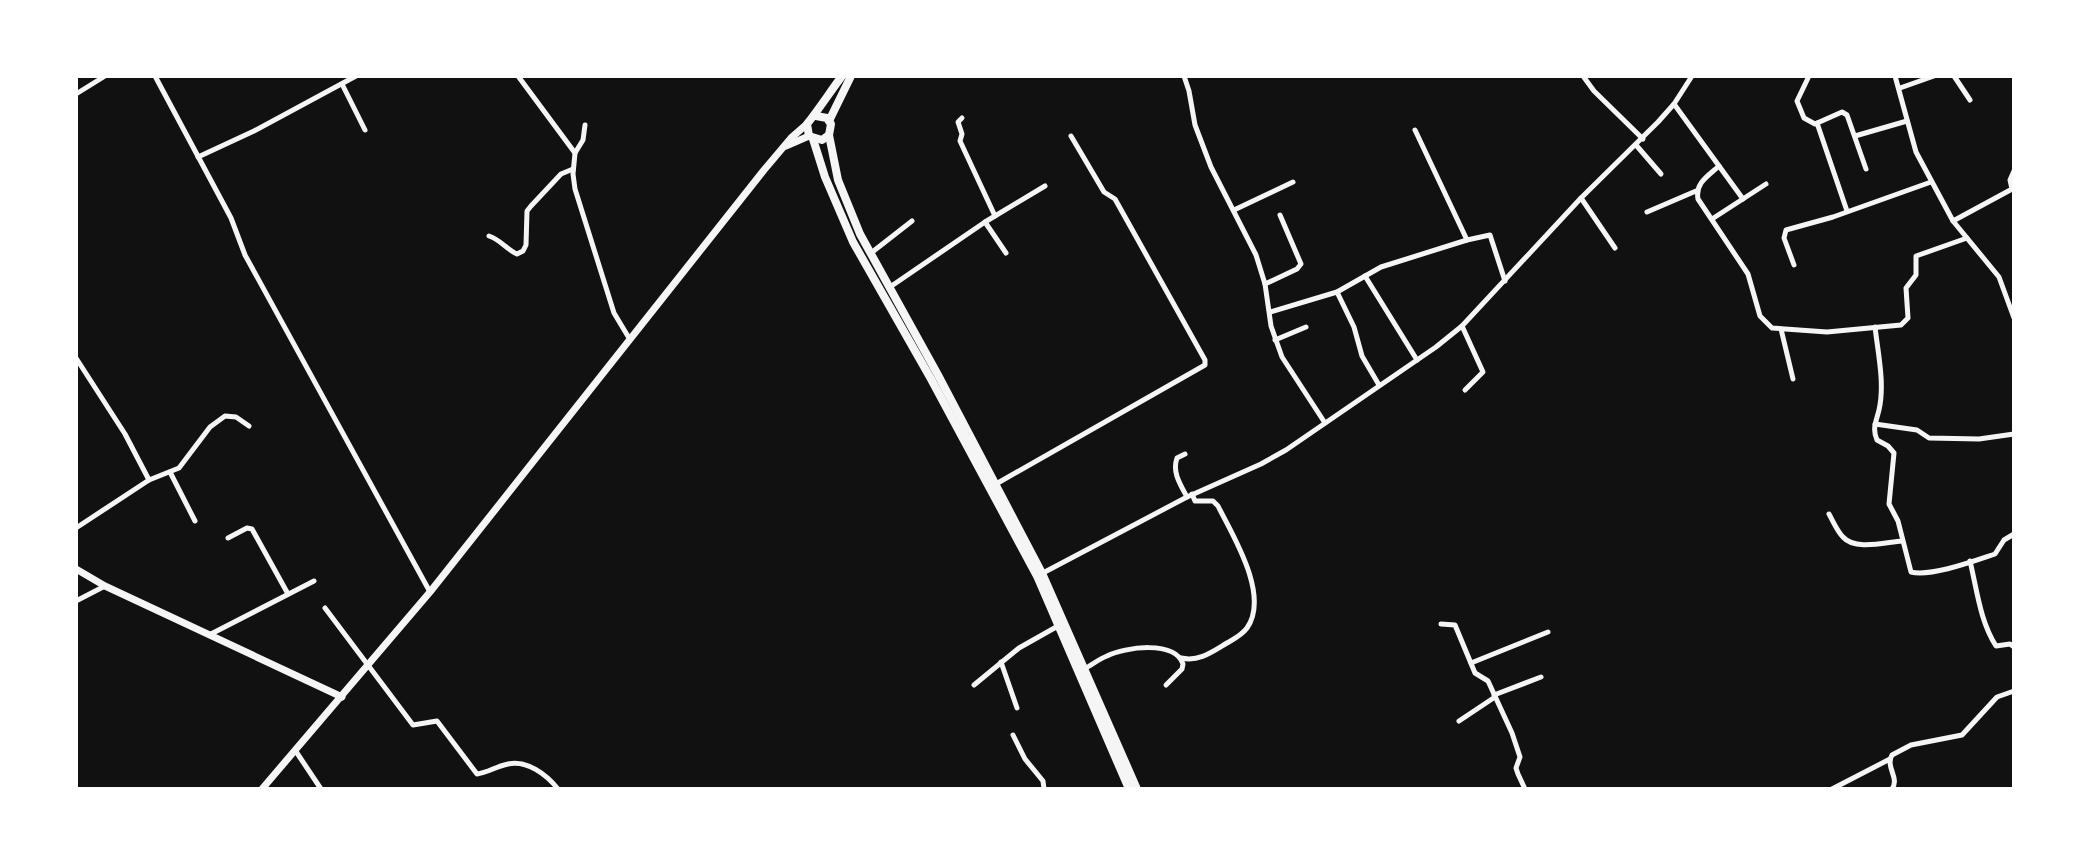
<svg xmlns="http://www.w3.org/2000/svg" width="2090" height="865" font-family="'Golos Text',sans-serif">
	<style>
		.lines { fill: none; stroke-linecap: round; stroke-linejoin: round }
		.minor { stroke: #f5f5f5; stroke-width: 5 }
		.secondary { stroke: #f5f5f5; stroke-width: 7 }
		.trunk { stroke: #f5f5f5; stroke-width: 8 }
	</style>
	<rect width="100%" height="100%" fill="#111"/>
	<g class="lines">
		<!-- minor -->
		<g class="minor">
			<path d="M155,76l76,142 14,37 185,337"/>
			<path d="M518,76l57,77 -2,21 2,15 39,124 15,25"/>
			<path d="M1184,76l5,15 6,34 16,42 45,88 9,29 6,42 11,31 43,66"/>
			<path d="M1583,76l11,15 49,48"/>
			<path d="M1809,76l-12,25 7,17 11,6 27,-12 5,3 19,54"/>
			<path d="M1895,76l21,76 37,69 46,56 15,41"/>
			<path d="M1954,76l16,24"/>
			<path d="M342,84l23,46"/>
			<path d="M1900,88l34,-12"/>
			<path d="M76,94l29,-18"/>
			<path d="M1674,104l69,95"/>
			<path d="M962,118l-4,4 4,12 -2,7 35,75"/>
			<path d="M1817,123l30,88"/>
			<path d="M1855,136l52,-15"/>
			<path d="M1636,145l25,29"/>
			<path d="M575,153l8,-13 2,-15"/>
			<path d="M198,157l56,-26 102,-55"/>
			<path d="M1719,166c-11,10 -24,17 -21,33l50,75 12,42 12,12 55,4 74,-7 7,-7 -2,-30 10,-13v-19l51,-18"/>
			<path d="M2012,189l-2,-9 4,-9"/>
			<path d="M1581,198l34,50"/>
			<path d="M1234,210l59,-28"/>
			<path d="M1647,212l49,-21"/>
			<path d="M1712,219l54,-35"/>
			<path d="M1953,221l61,-33"/>
			<path d="M985,222l21,31"/>
			<path d="M489,236c12,4 17,13 28,18l6,-3 3,-6 1,-34 4,-5 30,-32 12,-5"/>
			<path d="M1467,240l23,-5 15,46"/>
			<path d="M871,253l41,-32"/>
			<path d="M1794,265l-10,-27 2,-8 47,-13 98,-35"/>
			<path d="M1365,276l52,84"/>
			<path d="M1265,284l32,-15 4,-5 -21,-49"/>
			<path d="M890,287l95,-65 60,-36"/>
			<path d="M1337,292l17,35 8,29 17,29"/>
			<path d="M1270,312l67,-20 44,-25 86,-27 -52,-110"/>
			<path d="M1462,326l21,46 -18,18"/>
			<path d="M1875,327c3,26 10,57 4,83 -3,12 -7,19 -2,30l11,6 6,7 -5,51 9,17 13,51c20,5 63,-11 84,-18l9,-14 10,-6"/>
			<path d="M1781,329l12,50"/>
			<path d="M1275,340l31,-13"/>
			<path d="M76,358l49,76 24,46"/>
			<path d="M1875,424l42,6 12,8 50,1 35,-5"/>
			<path d="M1185,454l-8,4c-5,14 3,26 10,39"/>
			<path d="M170,472l25,49"/>
			<path d="M996,484l209,-119v-5l-90,-161 -11,-7 -33,-56"/>
			<path d="M1829,514c4,7 8,17 14,23 12,14 43,5 59,4"/>
			<path d="M76,528l73,-48 30,-12 31,-41 15,-11 11,1 13,9"/>
			<path d="M228,538l19,-10 5,1 36,65"/>
			<path d="M1970,561c7,29 10,60 26,85l14,-2 4,3"/>
			<path d="M1041,574l146,-77 74,-33 25,-14 150,-103 26,-21 119,-128 77,-76 16,-18 18,-28"/>
			<path d="M76,601l29,-15"/>
			<path d="M325,608l88,117 24,-4 40,53c10,-1 20,-8 31,-10 19,-4 38,10 50,25"/>
			<path d="M1441,624l14,1 20,48 13,8 24,52 8,24 -4,11 2,6 7,15"/>
			<path d="M209,635l105,-54"/>
			<path d="M1181,658c18,4 31,-6 46,-15 7,-4 15,-8 20,-15 23,-33 -14,-92 -29,-122l-5,-5h-18l-3,-7"/>
			<path d="M1001,662l16,46"/>
			<path d="M1471,663l77,-31"/>
			<path d="M1084,669c8,-4 15,-10 23,-13 18,-9 68,-16 76,8l-1,5 -16,16"/>
			<path d="M974,685l45,-37 39,-22"/>
			<path d="M1494,695l47,-18"/>
			<path d="M1459,721l36,-24"/>
			<path d="M1013,735l12,24 18,22 1,8"/>
			<path d="M295,750l26,39"/>
			<path d="M1832,789l58,-30"/>
			<path d="M1892,789c8,-11 -7,-22 0,-34l19,-10 51,-10 35,-38 17,-6"/>
		</g>
		<!-- secondary -->
		<g class="secondary">
			<path d="M786,146l23,-10"/>
			<path d="M76,569l29,17 237,111"/>
			<path d="M262,789l168,-197 334,-422 27,-32 16,-14"/>
		</g>
		<!-- trunk -->
		<g class="trunk">
			<path d="M816,116l11,2 4,6 -2,11 -7,5 -13,-4 -2,-12c12,-15 23,-32 35,-48"/>
			<path d="M829,121l22,-45"/>
			<path d="M829,135l9,45 22,54 78,141 104,198 95,216"/>
			<path d="M813,139l12,38 28,65 78,137 106,197 92,213"/>
		</g>
	</g>
	<!-- border -->
	<rect width="2090" height="865" fill="none" stroke="#ffffff" stroke-width="156"/>
</svg>
